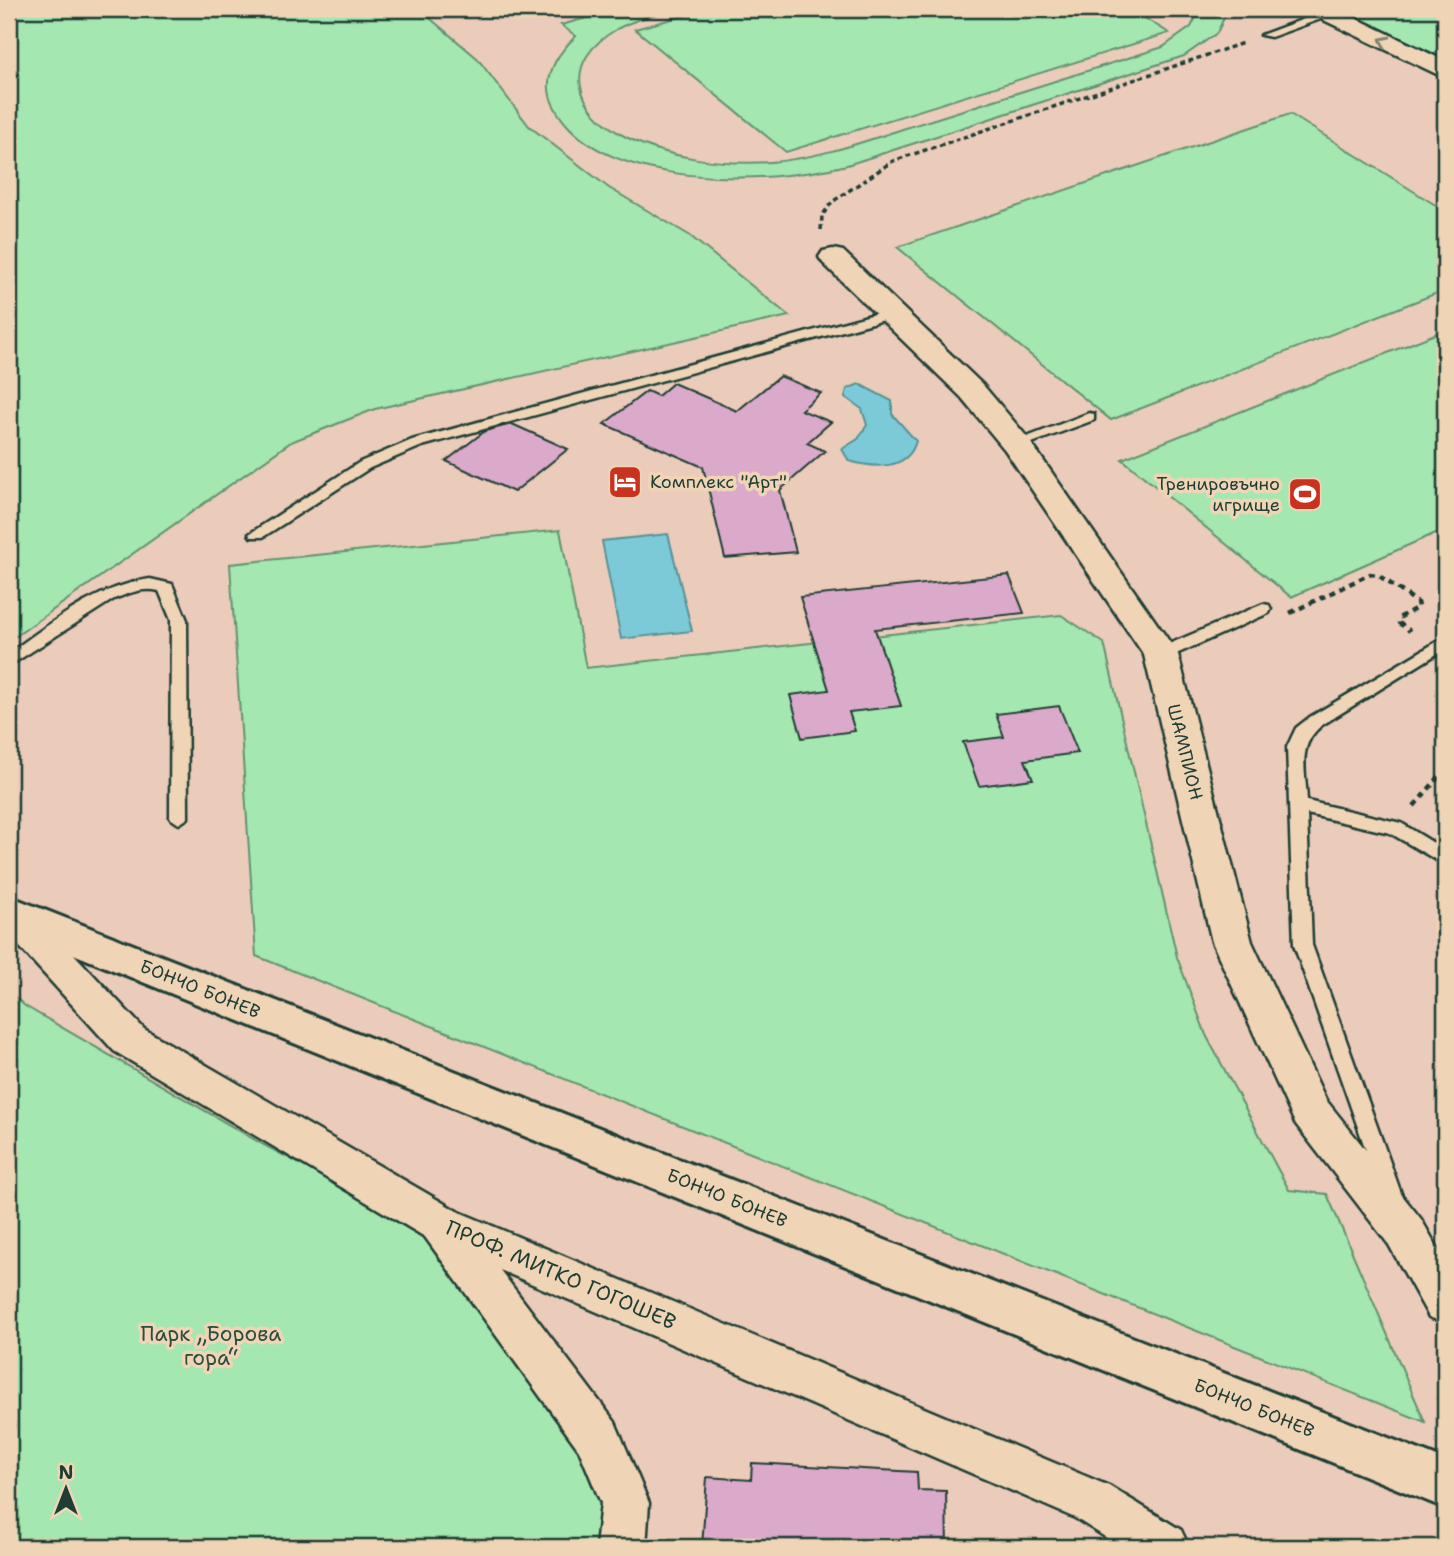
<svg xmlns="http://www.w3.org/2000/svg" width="1454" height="1556" font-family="'Shantell Sans',sans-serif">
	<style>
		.green { fill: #a5e7b0; stroke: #629272; stroke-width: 2 }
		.water { fill: #7bcad7; stroke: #569296; stroke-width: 2 }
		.building { fill: #dbaaca; stroke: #1f3d34; stroke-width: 2 }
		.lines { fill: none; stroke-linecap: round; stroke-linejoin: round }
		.service-casing { stroke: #1f3d34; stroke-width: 5 }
		.minor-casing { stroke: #1f3d34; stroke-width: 5 }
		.tertiary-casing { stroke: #1f3d34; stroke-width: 6 }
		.path-far1 { stroke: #1f3d34; stroke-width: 3.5; stroke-dasharray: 5 3.5; stroke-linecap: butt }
		.path { stroke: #1f3d34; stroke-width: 4.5; stroke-dasharray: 6 5; stroke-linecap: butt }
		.service { fill: #efd5b6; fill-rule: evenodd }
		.minor { fill: #efd5b6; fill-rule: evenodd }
		.tertiary { fill: #efd5b6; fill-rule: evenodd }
		.oneway { stroke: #7d816e }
		.labels { text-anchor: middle; stroke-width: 7; stroke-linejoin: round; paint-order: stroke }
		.poi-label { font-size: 18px; fill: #1f3d34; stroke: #efd5b6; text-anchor: start }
		.street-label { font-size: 18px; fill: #1f3d34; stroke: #efd5b6 }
		.near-street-label { font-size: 21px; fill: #1f3d34; stroke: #efd5b6 }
		.near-park-label { font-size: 21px; fill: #2c4e40; stroke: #efd5b6 }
	</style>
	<rect width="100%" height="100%" fill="#ebccba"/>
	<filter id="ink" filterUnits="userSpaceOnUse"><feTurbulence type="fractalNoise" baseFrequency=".0143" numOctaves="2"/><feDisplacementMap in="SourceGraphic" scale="14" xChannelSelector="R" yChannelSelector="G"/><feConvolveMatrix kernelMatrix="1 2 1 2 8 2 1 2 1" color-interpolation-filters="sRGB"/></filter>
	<g filter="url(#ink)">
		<!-- green -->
		<g class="green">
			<path d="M9,9h410l58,49 52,68 80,62 80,47 100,81 -414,93 -84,33 -282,199z"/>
			<path d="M620,9h57c-20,5 -41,10 -60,20 -57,33 -43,81 9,108 43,22 97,28 145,25 53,-4 104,-25 154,-40 79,-25 159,-50 238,-75l28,-20 9,-18h28l-11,24 -33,23 -337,109c-77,20 -250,26 -293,-59 -14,-27 2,-51 22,-70l-15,-11z"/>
			<path d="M709,9h421l39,24 -383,119 -151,-123z"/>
			<path d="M1340,9h105v50l-97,-46z"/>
			<path d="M1290,114l155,97v79l-334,130 -214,-173z"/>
			<path d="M1445,330v199l-154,68 -169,-138z"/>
			<path d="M560,530l26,138 475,-53 43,28 73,314 29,78 83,155 38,4 98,228 -1169,-466 -26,-392z"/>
			<path d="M9,992l16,14 239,139 166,87 159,214 18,89v12h-598z"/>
		</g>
		<!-- water -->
		<g class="water">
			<path d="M859,384l33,17v13l24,27c-8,30 -42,27 -67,20l-7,-12 16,-10 9,-14 -5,-16 -17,-12 2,-8z"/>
			<path d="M668,534l24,97 -71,8 -19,-98z"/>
		</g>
		<!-- building -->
		<g class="building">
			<path d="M780,376l41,17 -20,17 30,12 -24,21 18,8 -45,39 16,62 -71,6 -22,-91 -99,-43 43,-33 11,5 15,-13 64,28z"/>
			<path d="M512,424l56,25 -54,43 -68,-31 39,-30z"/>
			<path d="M1009,575l15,38 -149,16 26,77 -52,6 6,19 -53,7 -12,-43 39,-5 -29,-93z"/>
			<path d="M1059,706l19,47 -53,7 8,19 -54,7 -16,-44 41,-5 -8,-23z"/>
			<path d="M752,1463l165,9 1,18 28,1 1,56h-245l5,-70 44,3z"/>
		</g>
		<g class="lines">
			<!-- service casing -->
			<g class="service-casing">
				<g id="service">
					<path d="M1328,10l6,3 -2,2 -61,22 -10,-2z"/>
					<path d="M893,309l7,4 -2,3 -476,130 -52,22 -107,69h-12l-2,-3 111,-72 52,-22z"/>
					<path d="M1089,413l5,1v6l-73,27h-10l-2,-3z"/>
					<path d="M150,579l22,5 15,36 1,198 -9,6 -9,-6 1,-198 -12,-29c-16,-4 -30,2 -45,8l-105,67v-13c44,-31 86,-66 141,-74z"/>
					<path d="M1263,604l6,1 2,4 -2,4 -102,45h-12l-2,-4 2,-4z"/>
					<path d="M1445,637v12l-123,76c-26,21 -16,46 -15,76l94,22 44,27v15l-55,-32 -83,-19 5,131 90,251 -3,6 -7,3 -7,-3 -3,-6 -88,-251 -7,-198 9,-19 14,-11z"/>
				</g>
			</g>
			<!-- minor casing -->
			<g class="minor-casing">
				<g id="minor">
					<path d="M1307,9h30l108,52v17l-134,-64z"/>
					<path d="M833,249l10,2 140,134 44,52 151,217 74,288 74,158 95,119 24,42v62l-16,-6 -40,-72 -94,-122 -83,-181 -68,-287 -139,-205 -44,-53 -138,-134 -4,-6 4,-6z"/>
					<path d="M14,900l14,5 116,124 313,182 652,275 72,44 8,17h-68l-46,-29 -575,-248 115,152 34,81 -3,44h-50l5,-44 -22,-53 -154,-213 -311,-186 -105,-116v-33z"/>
				</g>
			</g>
			<!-- tertiary casing -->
			<g class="tertiary-casing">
				<path id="tertiary" d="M9,896l1436,564v48l-1436,-580z"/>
			</g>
			<!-- path-far1 -->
			<path class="path-far1" d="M821,230l1,-14 10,-14 61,-41 350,-118"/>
			<!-- path -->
			<g class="path">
				<path d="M1290,613l80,-39 8,1 39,27 1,5 -19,11v5l11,8"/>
				<path d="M1414,806l31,-36"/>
			</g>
			<!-- service -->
			<use href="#service" class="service"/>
			<!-- minor -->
			<use href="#minor" class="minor"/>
			<!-- tertiary -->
			<use href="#tertiary" class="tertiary"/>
		</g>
		<!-- one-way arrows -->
		<defs><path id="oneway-chevron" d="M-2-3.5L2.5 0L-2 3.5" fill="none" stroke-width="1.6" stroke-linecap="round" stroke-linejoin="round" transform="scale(1.75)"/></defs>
		<use class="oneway" href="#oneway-chevron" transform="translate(1384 41) rotate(-154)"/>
	</g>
	<!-- icons -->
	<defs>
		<g id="hotel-square" transform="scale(1.75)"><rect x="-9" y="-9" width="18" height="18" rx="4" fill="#c8321e" stroke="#efd5b6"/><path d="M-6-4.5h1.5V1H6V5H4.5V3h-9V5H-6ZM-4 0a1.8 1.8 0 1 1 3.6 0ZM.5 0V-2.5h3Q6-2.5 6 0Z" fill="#fff"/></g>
		<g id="stadium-square" transform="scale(1.75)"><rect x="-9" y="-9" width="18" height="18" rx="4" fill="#c8321e" stroke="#efd5b6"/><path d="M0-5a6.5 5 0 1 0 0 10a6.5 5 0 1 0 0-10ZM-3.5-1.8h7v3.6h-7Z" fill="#fff"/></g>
	</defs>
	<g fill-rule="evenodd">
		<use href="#hotel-square" x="625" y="482"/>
		<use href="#stadium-square" x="1305" y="494"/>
	</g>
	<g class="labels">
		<!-- poi labels -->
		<g class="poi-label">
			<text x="650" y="488">Комплекс "Арт"</text>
			<text x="1280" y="490" text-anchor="end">Тренировъчно<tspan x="1280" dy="21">игрище</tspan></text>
		</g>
		<!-- street labels -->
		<g class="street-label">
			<text transform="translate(1185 752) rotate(76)" y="6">ШАМПИОН</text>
			<text transform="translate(200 989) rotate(22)" y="6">БОНЧО БОНЕВ</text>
			<text transform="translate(727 1198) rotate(22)" y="6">БОНЧО БОНЕВ</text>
			<text transform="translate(1254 1408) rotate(22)" y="6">БОНЧО БОНЕВ</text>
		</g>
		<!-- near-street labels -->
		<g class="near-street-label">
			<text transform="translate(561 1275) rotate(23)" y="7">ПРОФ. МИТКО ГОГОШЕВ</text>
		</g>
		<!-- near-park labels -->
		<g class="near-park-label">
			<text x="211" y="1341">Парк „Борова<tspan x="211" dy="24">гора“</tspan></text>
		</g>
	</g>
	<!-- margin -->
	<rect width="1454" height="1556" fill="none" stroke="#efd5b6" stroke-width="35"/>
	<rect x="18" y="18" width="1419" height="1521" fill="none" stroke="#1f3d34" stroke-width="2.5" filter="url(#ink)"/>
	<!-- north arrow -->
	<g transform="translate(66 1489)" stroke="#efd5b6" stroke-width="5" paint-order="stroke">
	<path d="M0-5L12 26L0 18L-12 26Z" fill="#1f3d34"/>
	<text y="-10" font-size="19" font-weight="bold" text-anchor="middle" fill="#1f3d34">N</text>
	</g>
</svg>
